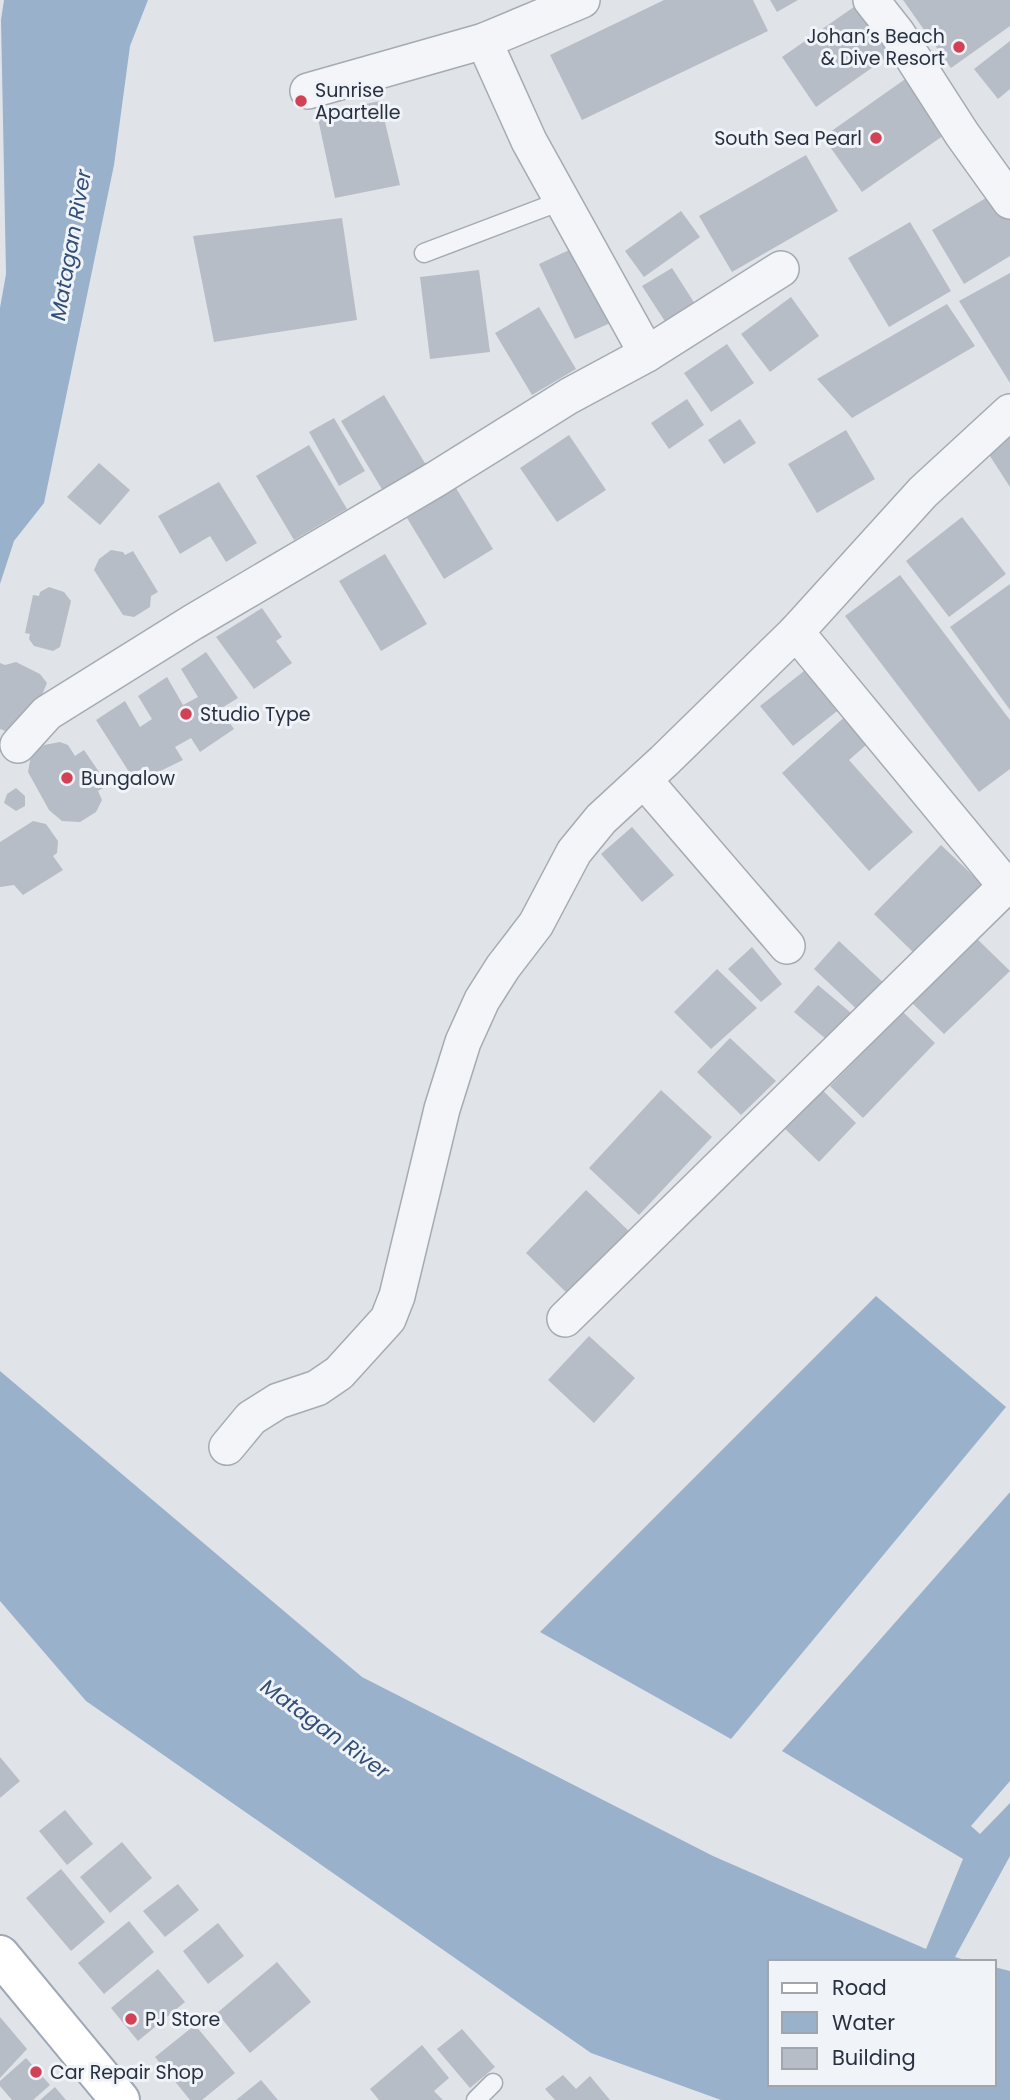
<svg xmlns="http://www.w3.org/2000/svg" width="1010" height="2100" font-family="Poppins,sans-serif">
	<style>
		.water { fill: #9ab1cb }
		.building { fill: #b7bdc6 }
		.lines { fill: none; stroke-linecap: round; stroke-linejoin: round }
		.service-casing { stroke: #a5abb3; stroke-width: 21 }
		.minor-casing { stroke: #a5abb3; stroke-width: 38 }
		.primary-casing { stroke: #9fa8b6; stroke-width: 42 }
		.service { stroke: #f3f5f8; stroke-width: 18 }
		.minor { stroke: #f3f5f8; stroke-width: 35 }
		.primary { stroke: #fff; stroke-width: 38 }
		.poi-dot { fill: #d24155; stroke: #f0f3f7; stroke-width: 2.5 }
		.labels { text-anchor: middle; stroke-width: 6; stroke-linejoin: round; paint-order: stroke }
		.poi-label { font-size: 19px; fill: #283141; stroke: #f0f3f7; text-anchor: start }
		.water-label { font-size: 21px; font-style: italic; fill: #314f77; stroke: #f0f3f7 }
	</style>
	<rect width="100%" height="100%" fill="#e0e4e9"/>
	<!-- water -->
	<g class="water">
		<path d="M4,0h144l-18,46 -16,119 -70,338 -30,38 -14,43v-276l6,-34 -5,-254z"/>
		<path d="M876,1296l130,111 -275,332 -191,-107z"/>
		<path d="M0,1371l362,306 351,179 213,93 37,-90 -181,-108 228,-259v289l-39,45 9,8 30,-31v53l-55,101 17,5h-202v122h224v-117l16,4v129h-289l-130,-47 -505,-352 -86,-100z"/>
	</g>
	<!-- building -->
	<g class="building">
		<path d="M664,0h89l15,31 -186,89 -32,-65z"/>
		<path d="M770,0h28l-21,12z"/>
		<path d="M903,0h107v26l-59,42z"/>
		<path d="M861,2l35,49 -80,56 -34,-50z"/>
		<path d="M1010,41v48l-12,10 -24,-30z"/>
		<path d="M911,75l39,56 -88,61 -39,-55z"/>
		<path d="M380,101l20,84 -65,13 -18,-84z"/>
		<path d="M806,155l32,56 -106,61 -33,-56z"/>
		<path d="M996,192l14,23v41l-46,28 -32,-54z"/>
		<path d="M681,211l19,26 -56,40 -19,-26z"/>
		<path d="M342,218l15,102 -143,22 -21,-106z"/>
		<path d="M910,222l41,69 -62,36 -41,-69z"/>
		<path d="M582,244l37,75 -44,20 -36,-75z"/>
		<path d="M672,268l25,39 -29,19 -26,-40z"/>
		<path d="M479,270l11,82 -60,7 -10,-82z"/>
		<path d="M1010,273v110l-51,-82z"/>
		<path d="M791,297l28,39 -49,36 -29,-38z"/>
		<path d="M947,304l28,42 -123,72 -35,-39z"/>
		<path d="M539,307l37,62 -44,26 -37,-62z"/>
		<path d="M727,344l27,39 -43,29 -27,-39z"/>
		<path d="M384,395l42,70 -43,26 -42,-70z"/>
		<path d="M687,399l17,26 -35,24 -18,-26z"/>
		<path d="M334,418l31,53 -26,15 -30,-54z"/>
		<path d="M740,419l16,24 -32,21 -16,-24z"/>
		<path d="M846,430l29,49 -58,34 -29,-49z"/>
		<path d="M1010,434v53l-24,-37z"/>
		<path d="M569,435l37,55 -49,32 -37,-54z"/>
		<path d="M309,445l38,64 -53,31 -38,-64z"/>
		<path d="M99,463l31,27 -30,35 -33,-28z"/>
		<path d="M219,482l38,61 -31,19 -16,-26 -30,18 -22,-38z"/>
		<path d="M456,488l37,61 -49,30 -37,-61z"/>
		<path d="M962,517l44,57 -57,43 -43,-56z"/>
		<path d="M111,550l12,2 2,3 8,-4 25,41 -7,4 -1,11 -16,10 -11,-2 -29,-45 5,-11z"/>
		<path d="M385,554l42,70 -46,27 -42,-70z"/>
		<path d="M900,575l110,145v49l-31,23 -134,-176z"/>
		<path d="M1010,584v126l-60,-83z"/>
		<path d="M49,587l15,5 7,9 -11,46 -7,4 -19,-5 -5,-7 1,-5 -5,-1 8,-38 6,1 1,-4z"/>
		<path d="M262,608l20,29 -6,4 16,22 -38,26 -38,-52z"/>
		<path d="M206,652l32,46 -18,11 14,20 -34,23 -9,-14 -16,9 8,13 -31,15 -5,-9 -16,9 -35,-55 29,-19 15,26 12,-8 -14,-23 29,-19 16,28 15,-8 -17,-28z"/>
		<path d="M16,662l24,12 7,9 -19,45 -14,6 -14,-5v-66l5,2z"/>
		<path d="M809,667l32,41 -48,38 -33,-40z"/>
		<path d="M849,713l24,26 -24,21 64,72 -44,39 -87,-98z"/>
		<path d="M60,742l8,3 7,11 9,-6 24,35 -10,6 4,9 -6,12 -16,10 -18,-1 -13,-11 -21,-38 3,-17 13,-10z"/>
		<path d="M16,788l9,8v10l-9,5 -12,-8 3,-9z"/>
		<path d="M33,821l13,3 12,17 -1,12 -4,3 10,14 -40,25 -9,-10 -14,2v-45z"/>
		<path d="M632,827l42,48 -32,27 -41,-48z"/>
		<path d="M941,845l42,40 -67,70 -42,-41z"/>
		<path d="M970,932l40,39 -66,63 -38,-37z"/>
		<path d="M839,941l49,46 -25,28 -49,-46z"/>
		<path d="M752,947l30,37 -21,18 -33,-33z"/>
		<path d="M717,969l40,39 -46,41 -37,-37z"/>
		<path d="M818,985l39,33 -24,27 -39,-33z"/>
		<path d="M903,1012l32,31 -72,75 -33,-32z"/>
		<path d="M730,1038l46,43 -35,34 -44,-43z"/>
		<path d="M813,1081l43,42 -37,39 -43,-42z"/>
		<path d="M661,1090l51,47 -73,78 -50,-47z"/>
		<path d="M586,1190l46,44 -60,64 -46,-45z"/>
		<path d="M589,1336l46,42 -41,45 -46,-43z"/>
		<path d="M0,1757l20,24 -20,17z"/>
		<path d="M65,1810l28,34 -26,21 -28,-34z"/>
		<path d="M122,1842l30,36 -42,35 -30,-36z"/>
		<path d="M61,1869l44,53 -34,29 -45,-53z"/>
		<path d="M178,1884l21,26 -34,27 -22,-26z"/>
		<path d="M129,1921l25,31 -50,42 -26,-31z"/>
		<path d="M218,1923l26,33 -36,28 -25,-33z"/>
		<path d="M277,1962l34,40 -61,51 -33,-40z"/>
		<path d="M158,1969l27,33 -47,39 -27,-33z"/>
		<path d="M0,2017l27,32 -27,29z"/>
		<path d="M195,2025l40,48 -33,27h-12l-35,-43z"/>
		<path d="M462,2029l33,38 -25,21 -33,-39z"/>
		<path d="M422,2045l27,33 -15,13 9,9h-64l-9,-11z"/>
		<path d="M26,2058l24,27 -17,15h-21l-12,-14v-5z"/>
		<path d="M563,2075l13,14 14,-13 20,24h-55l-10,-11z"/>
		<path d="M261,2080l17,20h-42z"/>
		<path d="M55,2087l11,13h-26z"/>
	</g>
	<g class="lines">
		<!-- service casing -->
		<g class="service-casing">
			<g id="service">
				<path d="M424,253l137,-52"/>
				<path d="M476,2100l17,-17"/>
			</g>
		</g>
		<!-- minor casing -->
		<g class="minor-casing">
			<g id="minor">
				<path d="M871,0l26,33 65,101 48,67"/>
				<path d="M484,41l45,100 118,213"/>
				<path d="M308,91l176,-50 98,-41"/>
				<path d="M796,632l210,254"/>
				<path d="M18,745l29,-32 146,-91 243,-143 133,-83 78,-42 134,-85"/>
				<path d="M644,780l143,166"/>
				<path d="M565,1319l445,-437"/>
				<path d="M227,1447l24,-29 27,-17 39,-13 22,-15 49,-54 9,-23 45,-187 21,-67 19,-42 21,-33 33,-43 38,-72 27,-33 63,-58 132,-129 127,-140 87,-80"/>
			</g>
		</g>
		<!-- primary casing -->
		<g class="primary-casing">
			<path id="primary" d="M0,1955l120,145"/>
		</g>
		<!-- service -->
		<use href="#service" class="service"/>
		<!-- minor -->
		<use href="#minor" class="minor"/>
		<!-- primary -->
		<use href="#primary" class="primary"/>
	</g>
	<!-- markers -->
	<g class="poi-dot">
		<circle cx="959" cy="47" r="7"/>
		<circle cx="301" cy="101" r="7"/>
		<circle cx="876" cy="138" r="7"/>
		<circle cx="186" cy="714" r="7"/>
		<circle cx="67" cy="778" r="7"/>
		<circle cx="131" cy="2019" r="7"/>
		<circle cx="36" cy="2072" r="7"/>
	</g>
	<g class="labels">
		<!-- poi labels -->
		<g class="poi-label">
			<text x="945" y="43" text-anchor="end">Johan’s Beach<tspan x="945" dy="22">&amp; Dive Resort</tspan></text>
			<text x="315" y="97">Sunrise<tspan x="315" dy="22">Apartelle</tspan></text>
			<text x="862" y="145" text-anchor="end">South Sea Pearl</text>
			<text x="200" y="721">Studio Type</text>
			<text x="81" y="785">Bungalow</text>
			<text x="145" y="2026">PJ Store</text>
			<text x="50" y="2079">Car Repair Shop</text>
		</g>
		<!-- water labels -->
		<g class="water-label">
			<text transform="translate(71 245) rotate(-80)" y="7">Matagan River</text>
			<text transform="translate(325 1729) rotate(36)" y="7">Matagan River</text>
		</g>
	</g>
	<!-- legend -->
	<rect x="768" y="1960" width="228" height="126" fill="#f0f3f7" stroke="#a0a5ae" stroke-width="2"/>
	<rect x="782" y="1983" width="35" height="10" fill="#ffffff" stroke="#a0a5ae" stroke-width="2"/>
	<text x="832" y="1995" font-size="21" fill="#283141">Road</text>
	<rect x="782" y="2012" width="35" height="21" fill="#9ab1cb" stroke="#a0a5ae" stroke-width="2"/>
	<text x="832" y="2030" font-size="21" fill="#283141">Water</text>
	<rect x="782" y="2048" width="35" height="21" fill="#b7bdc6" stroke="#a0a5ae" stroke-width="2"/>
	<text x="832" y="2065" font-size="21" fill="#283141">Building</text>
</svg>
